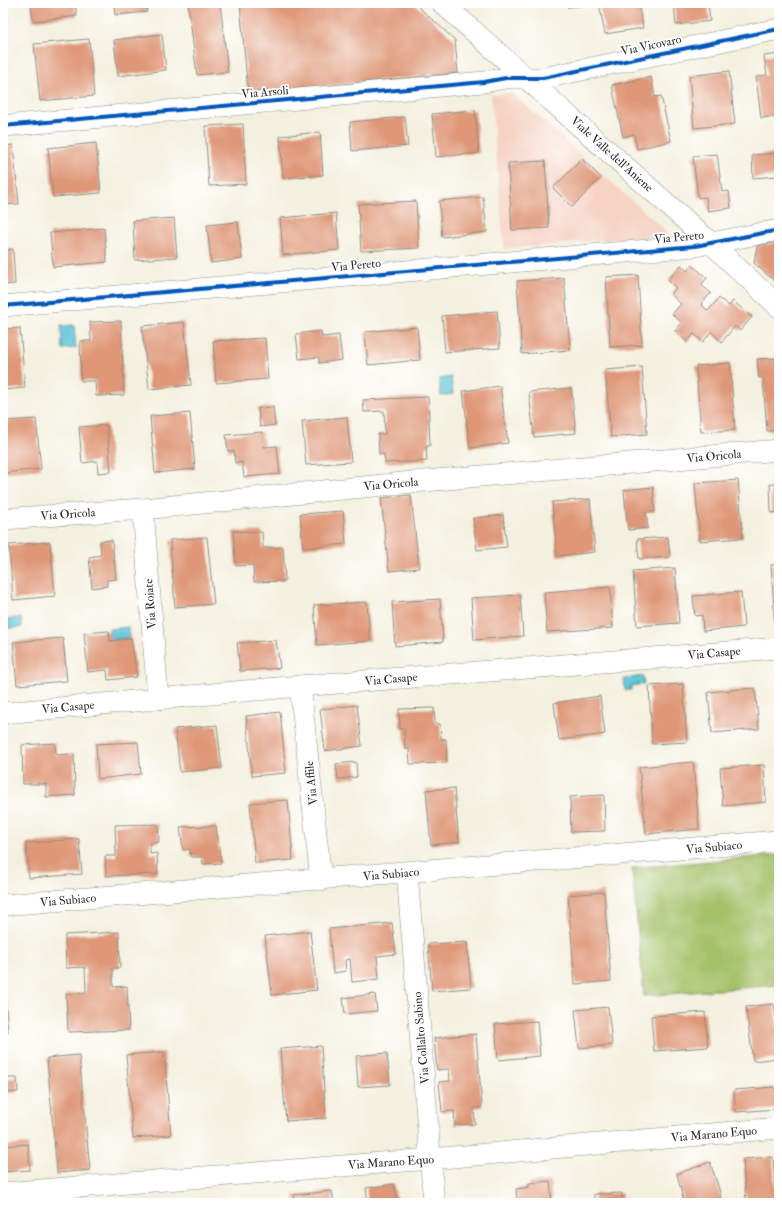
<svg xmlns="http://www.w3.org/2000/svg" width="782" height="1206" font-family="'IM FELL Double Pica',serif">
	<style>
		.built { fill: #f5d2c2 }
		.green { fill: #a4c169; stroke: #68764a }
		.water { fill: #5dc6d8; stroke: #447882 }
		.building { fill: #df9777 }
		.lines { fill: none; stroke-linecap: round; stroke-linejoin: round }
		.minor-casing { stroke: #908e85; stroke-width: 22 }
		.minor { stroke: #fff; stroke-width: 21 }
		.cycleway-casing { stroke: #fff; stroke-width: 6 }
		.cycleway { stroke: #0057b8; stroke-width: 4 }
		.labels { text-anchor: middle; stroke-width: 3.5; stroke-linejoin: round; paint-order: stroke }
		.street-label { font-size: 12px; fill: #2b2b2b; stroke: #fff }
	</style>
	<rect width="100%" height="100%" fill="#fff"/>
	<filter id="ink" filterUnits="userSpaceOnUse"><feTurbulence type="fractalNoise" baseFrequency=".025" numOctaves="2"/><feDisplacementMap in="SourceGraphic" scale="8" xChannelSelector="R" yChannelSelector="G"/><feConvolveMatrix kernelMatrix="1 2 1 2 8 2 1 2 1" color-interpolation-filters="sRGB"/></filter>
	<filter id="wash" filterUnits="userSpaceOnUse"><feTurbulence type="fractalNoise" baseFrequency=".012" numOctaves="4" result="noise"/><feDisplacementMap in="SourceGraphic" scale="16" xChannelSelector="R" yChannelSelector="G"/><feGaussianBlur stdDeviation="0.9" result="paint"/><feColorMatrix in="noise" values="0 0 0 0 0 0 0 0 0 0 0 0 0 0 0 0 0 1.4 0 .05"/><feComposite in="paint" operator="in"/></filter>
	<g filter="url(#wash)">
		<rect width="100%" height="100%" fill="#f4f0df"/>
		<!-- built -->
		<path class="built" d="M512,93l155,139 -2,3 -161,14 -13,-154z"/>
		<!-- green -->
		<path class="green" d="M779,855v130l-135,11 -12,-128z"/>
		<!-- water -->
		<g class="water">
			<path d="M74,325l2,23 -14,1 -1,-23z"/>
			<path d="M451,377l2,17 -12,2 -2,-17z"/>
			<path d="M21,618l1,9 -19,2v-10z"/>
			<path d="M128,627l1,11 -19,2 -1,-11z"/>
			<path d="M643,676l1,8 -13,2v4h-6l-1,-11z"/>
		</g>
		<g id="blocks">
			<!-- building -->
			<g class="building">
				<path d="M3,3h2l2,18h-4z"/>
				<path d="M31,3h44l2,13 -44,5z"/>
				<path d="M114,3h32l1,9 -32,3z"/>
				<path d="M188,3h32l8,69 -31,3z"/>
				<path d="M240,3h174l41,37 3,33 -210,20z"/>
				<path d="M567,3h22v2l-22,2z"/>
				<path d="M599,3h39l5,25 -38,6z"/>
				<path d="M674,3h34l2,18 -34,4z"/>
				<path d="M162,34l4,36 -48,6 -4,-36z"/>
				<path d="M89,39l5,57 -54,5 -6,-57z"/>
				<path d="M779,54v62l-18,2 -5,-41 11,-2 -3,-19z"/>
				<path d="M729,71l6,53 -41,4 -5,-52z"/>
				<path d="M651,77l4,20 6,-1 10,45 -34,8 -3,-15 -11,3 -11,-52z"/>
				<path d="M475,110l4,43 -43,4 -4,-43z"/>
				<path d="M405,117l3,29 -56,5 -2,-29z"/>
				<path d="M243,124l3,60 -37,2 -4,-60z"/>
				<path d="M320,132l3,43 -40,3 -3,-42z"/>
				<path d="M96,143l5,50 -48,4 -5,-49z"/>
				<path d="M13,145l6,59 -16,1v-59z"/>
				<path d="M779,153v23l-26,2 -1,-23z"/>
				<path d="M717,154l5,38 7,-1 2,17 -23,3 -2,-14 -8,1 -5,-42z"/>
				<path d="M582,159l19,19 -29,29 -19,-19z"/>
				<path d="M545,161l4,67 -37,2 -4,-67z"/>
				<path d="M483,197l4,35 -45,5 -3,-36z"/>
				<path d="M416,201l3,47 -58,3 -3,-47z"/>
				<path d="M336,213l3,37 -56,5 -3,-37z"/>
				<path d="M174,218l3,39 -42,3 -2,-39z"/>
				<path d="M238,222l4,37 -31,4 -4,-38z"/>
				<path d="M104,228l3,34 -54,5 -3,-34z"/>
				<path d="M779,242v43l-25,-22 3,-17z"/>
				<path d="M13,249l2,35 -12,1v-35z"/>
				<path d="M681,265l6,6 5,-6 15,13 -6,7 10,8 -10,11 7,7 11,-13 10,8 4,-5 19,16 -12,14 -5,-5 -13,16 -11,-10 -8,10 -9,-8 -7,8 -12,-11 7,-8 -10,-9 9,-10 -10,-10 5,-6 -8,-8z"/>
				<path d="M638,275l4,70 -32,2 -4,-70z"/>
				<path d="M564,278l6,72 -48,4 -5,-73z"/>
				<path d="M497,311l3,37 -55,4 -3,-36z"/>
				<path d="M121,321l3,74 -28,1 -1,-15h-14l-1,-40h11l-1,-19z"/>
				<path d="M184,322l7,63 -42,4 -7,-63z"/>
				<path d="M417,327l3,33 -52,5 -3,-33z"/>
				<path d="M20,328l5,60 -22,2v-61z"/>
				<path d="M321,331l1,6 17,-2 3,25 -23,3v-6l-20,2 -3,-25z"/>
				<path d="M265,338l3,41 -52,4 -3,-42z"/>
				<path d="M779,358v72l-12,1 -4,-53h-4l-2,-19z"/>
				<path d="M730,363l5,67 -34,2 -5,-66z"/>
				<path d="M642,367l5,67 -36,3 -6,-67z"/>
				<path d="M500,386l8,57 -38,5 -7,-57z"/>
				<path d="M571,388l5,45 -42,4 -5,-45z"/>
				<path d="M428,397l2,49h-4l1,15 -42,2 -1,-9h-5l-1,-20h7l-1,-23 -20,1 -1,-12z"/>
				<path d="M273,407l2,18 -15,2 -2,-19z"/>
				<path d="M190,413l5,56 -40,4 -5,-57z"/>
				<path d="M347,417l4,45 -45,3 -4,-44z"/>
				<path d="M36,419l5,50 -38,4v-52z"/>
				<path d="M107,425l4,47 -13,1 -1,-12 -15,2 -3,-36z"/>
				<path d="M262,432l2,15 13,-1 3,28 -36,3 -2,-15 -7,1 -1,-12h-6l-2,-16z"/>
				<path d="M738,480l5,58 -43,3 -5,-58z"/>
				<path d="M770,484h9v28l-8,1z"/>
				<path d="M653,487l2,25h-9l2,16 -20,2 -4,-40z"/>
				<path d="M411,495l8,73 -30,3 -8,-73z"/>
				<path d="M590,499l5,53 -38,4 -5,-54z"/>
				<path d="M343,511l3,33 -43,4 -3,-34z"/>
				<path d="M503,515l4,32 -30,3 -4,-32z"/>
				<path d="M233,531l29,1 1,16 20,-1 2,34 -31,1 -1,-17 -17,1z"/>
				<path d="M207,537l7,67 -39,3 -5,-67z"/>
				<path d="M668,537l2,20 -31,2 -2,-20z"/>
				<path d="M112,540l4,39 -9,1v6l-15,2 -3,-31 12,-2 -1,-14z"/>
				<path d="M50,542l5,54 -42,4 -4,-55z"/>
				<path d="M779,564v60h-4l-4,-59z"/>
				<path d="M675,568l4,55 -42,3 -4,-55z"/>
				<path d="M610,587l3,41 -66,4 -3,-40z"/>
				<path d="M741,592l3,35 -41,4 -1,-16 -7,1 -2,-20z"/>
				<path d="M520,595l3,41 -49,4 -3,-42z"/>
				<path d="M440,599l3,43 -48,4 -3,-44z"/>
				<path d="M367,602l3,39 -53,4 -3,-40z"/>
				<path d="M109,631l1,10 21,-3 6,39 -29,3 -1,-10 -19,2 -4,-39z"/>
				<path d="M63,638l4,43 -50,4 -4,-43z"/>
				<path d="M276,640l4,28 -40,3 -3,-28z"/>
				<path d="M683,684l4,58 -35,2 -3,-58z"/>
				<path d="M755,688l4,41 -47,4 -4,-41z"/>
				<path d="M600,696l5,38 -46,6 -5,-37z"/>
				<path d="M357,705l5,41 -37,5 -5,-42z"/>
				<path d="M434,708l1,16h5l1,15h5l1,24 -37,1 -1,-15h-4l-1,-20h-4l-1,-20z"/>
				<path d="M280,712l6,61 -34,3 -6,-60z"/>
				<path d="M217,725l5,43 -42,4 -5,-43z"/>
				<path d="M138,742l3,32 -43,5 -2,-35z"/>
				<path d="M55,743l1,12 18,-1 1,41 -29,2v-13h-23l-1,-39z"/>
				<path d="M356,762l1,15 -19,2 -2,-15z"/>
				<path d="M693,762l6,67 -53,5 -7,-67z"/>
				<path d="M764,765l2,37 -43,4 -3,-38z"/>
				<path d="M454,788l5,54 -28,3 -5,-55z"/>
				<path d="M604,795l1,36 -34,1 -1,-35z"/>
				<path d="M288,800l5,60 -38,3 -5,-60z"/>
				<path d="M158,824l1,18 -9,1v11l7,-1 1,21 -52,2 -1,-20h11l-1,-31z"/>
				<path d="M216,826l5,37 -18,1 -1,-7h-11l-1,-8 -7,1 -3,-23z"/>
				<path d="M79,839l3,35 -53,4 -3,-35z"/>
				<path d="M604,892l7,89 -36,3 -7,-89z"/>
				<path d="M392,923l4,31 -19,2 2,23 -27,3 -2,-23 -5,1 1,11 -13,2 -4,-44z"/>
				<path d="M310,931l7,59 -45,5 -7,-59z"/>
				<path d="M119,932l1,36h-7v19l14,-1 2,44 -61,2 -2,-38 20,-1 -1,-26 -19,1 -1,-33z"/>
				<path d="M467,942l4,46 -39,3 -4,-47z"/>
				<path d="M3,992h2l3,40h-5z"/>
				<path d="M375,994l2,17 -32,3 -2,-16z"/>
				<path d="M774,1004l5,33v21l-26,3 -7,-54z"/>
				<path d="M608,1007l4,38 -33,3 -4,-38z"/>
				<path d="M705,1012l3,35 -54,4 -3,-35z"/>
				<path d="M537,1021l3,35 -42,4 -3,-36z"/>
				<path d="M476,1034l6,73 -8,1 1,16 -20,1 -1,-14 -12,1 -3,-30 11,-1 -1,-12 -12,1 -3,-32z"/>
				<path d="M321,1046l5,72 -40,3 -6,-72z"/>
				<path d="M164,1052l7,83 -38,3 -7,-83z"/>
				<path d="M387,1053l3,32 -32,2 -2,-31z"/>
				<path d="M79,1055l11,115 -33,3 -10,-115z"/>
				<path d="M6,1078h11l1,14 -11,1z"/>
				<path d="M775,1087l2,22 -41,3 -2,-22z"/>
				<path d="M28,1144l2,26 -27,2v-26z"/>
				<path d="M773,1157l3,46h-30l-3,-44z"/>
				<path d="M710,1162l10,30 1,11h-37l-7,-29z"/>
				<path d="M550,1181l2,22h-35l-1,-14 13,-2v-4z"/>
				<path d="M394,1184l3,19h-29l-2,-15z"/>
				<path d="M332,1191l2,12h-39l-1,-8z"/>
				<path d="M622,1193v10h-28v-9z"/>
			</g>
		</g>
	</g>
	<g filter="url(#ink)">
		<use href="#blocks" fill-opacity="0" stroke="#908e85" stroke-width="1"/>
		<g class="lines">
			<!-- minor casing -->
			<g class="minor-casing">
				<g id="minor">
					<path d="M442,3l270,241 67,63"/>
					<path d="M3,126l481,-44 22,-4h37l236,-49"/>
					<path d="M3,306l692,-60 84,-16"/>
					<path d="M143,509l15,190"/>
					<path d="M3,519l140,-10 270,-27 366,-32"/>
					<path d="M300,686l21,194"/>
					<path d="M3,713l297,-27 479,-38"/>
					<path d="M407,873l27,330"/>
					<path d="M3,905l776,-64"/>
					<path d="M3,1193l427,-34 349,-31"/>
				</g>
			</g>
			<!-- minor -->
			<use href="#minor" class="minor"/>
			<!-- cycleway casing -->
			<g class="cycleway-casing">
				<g id="cycleway">
					<path d="M3,126l481,-44 22,-4h37l236,-49"/>
					<path d="M3,306l692,-60 84,-16"/>
				</g>
			</g>
			<!-- cycleway -->
			<use href="#cycleway" class="cycleway"/>
		</g>
	</g>
	<g class="labels">
		<!-- street labels -->
		<g class="street-label">
			<text transform="translate(651 45) rotate(-12)" y="4">Via Vicovaro</text>
			<text transform="translate(265 92) rotate(-5)" y="4">Via Arsoli</text>
			<text transform="translate(612 154) rotate(42)" y="4">Viale Valle dell'Aniene</text>
			<text transform="translate(679 237) rotate(-5)" y="4">Via Pereto</text>
			<text transform="translate(356 265) rotate(-5)" y="4">Via Pereto</text>
			<text transform="translate(714 456) rotate(-5)" y="4">Via Oricola</text>
			<text transform="translate(391 484) rotate(-5)" y="4">Via Oricola</text>
			<text transform="translate(68 514) rotate(-4)" y="4">Via Oricola</text>
			<text transform="translate(150 604) rotate(-94)" y="4">Via Roiate</text>
			<text transform="translate(714 653) rotate(-5)" y="4">Via Casape</text>
			<text transform="translate(391 679) rotate(-5)" y="4">Via Casape</text>
			<text transform="translate(68 707) rotate(-5)" y="4">Via Casape</text>
			<text transform="translate(311 783) rotate(-96)" y="4">Via Affile</text>
			<text transform="translate(714 847) rotate(-5)" y="4">Via Subiaco</text>
			<text transform="translate(391 874) rotate(-5)" y="4">Via Subiaco</text>
			<text transform="translate(68 900) rotate(-5)" y="4">Via Subiaco</text>
			<text transform="translate(421 1038) rotate(-95)" y="4">Via Collalto Sabino</text>
			<text transform="translate(714 1134) rotate(-5)" y="4">Via Marano Equo</text>
			<text transform="translate(391 1162) rotate(-4)" y="4">Via Marano Equo</text>
		</g>
	</g>
	<!-- margin -->
	<rect width="782" height="1206" fill="none" stroke="#fff" stroke-width="16"/>
</svg>
